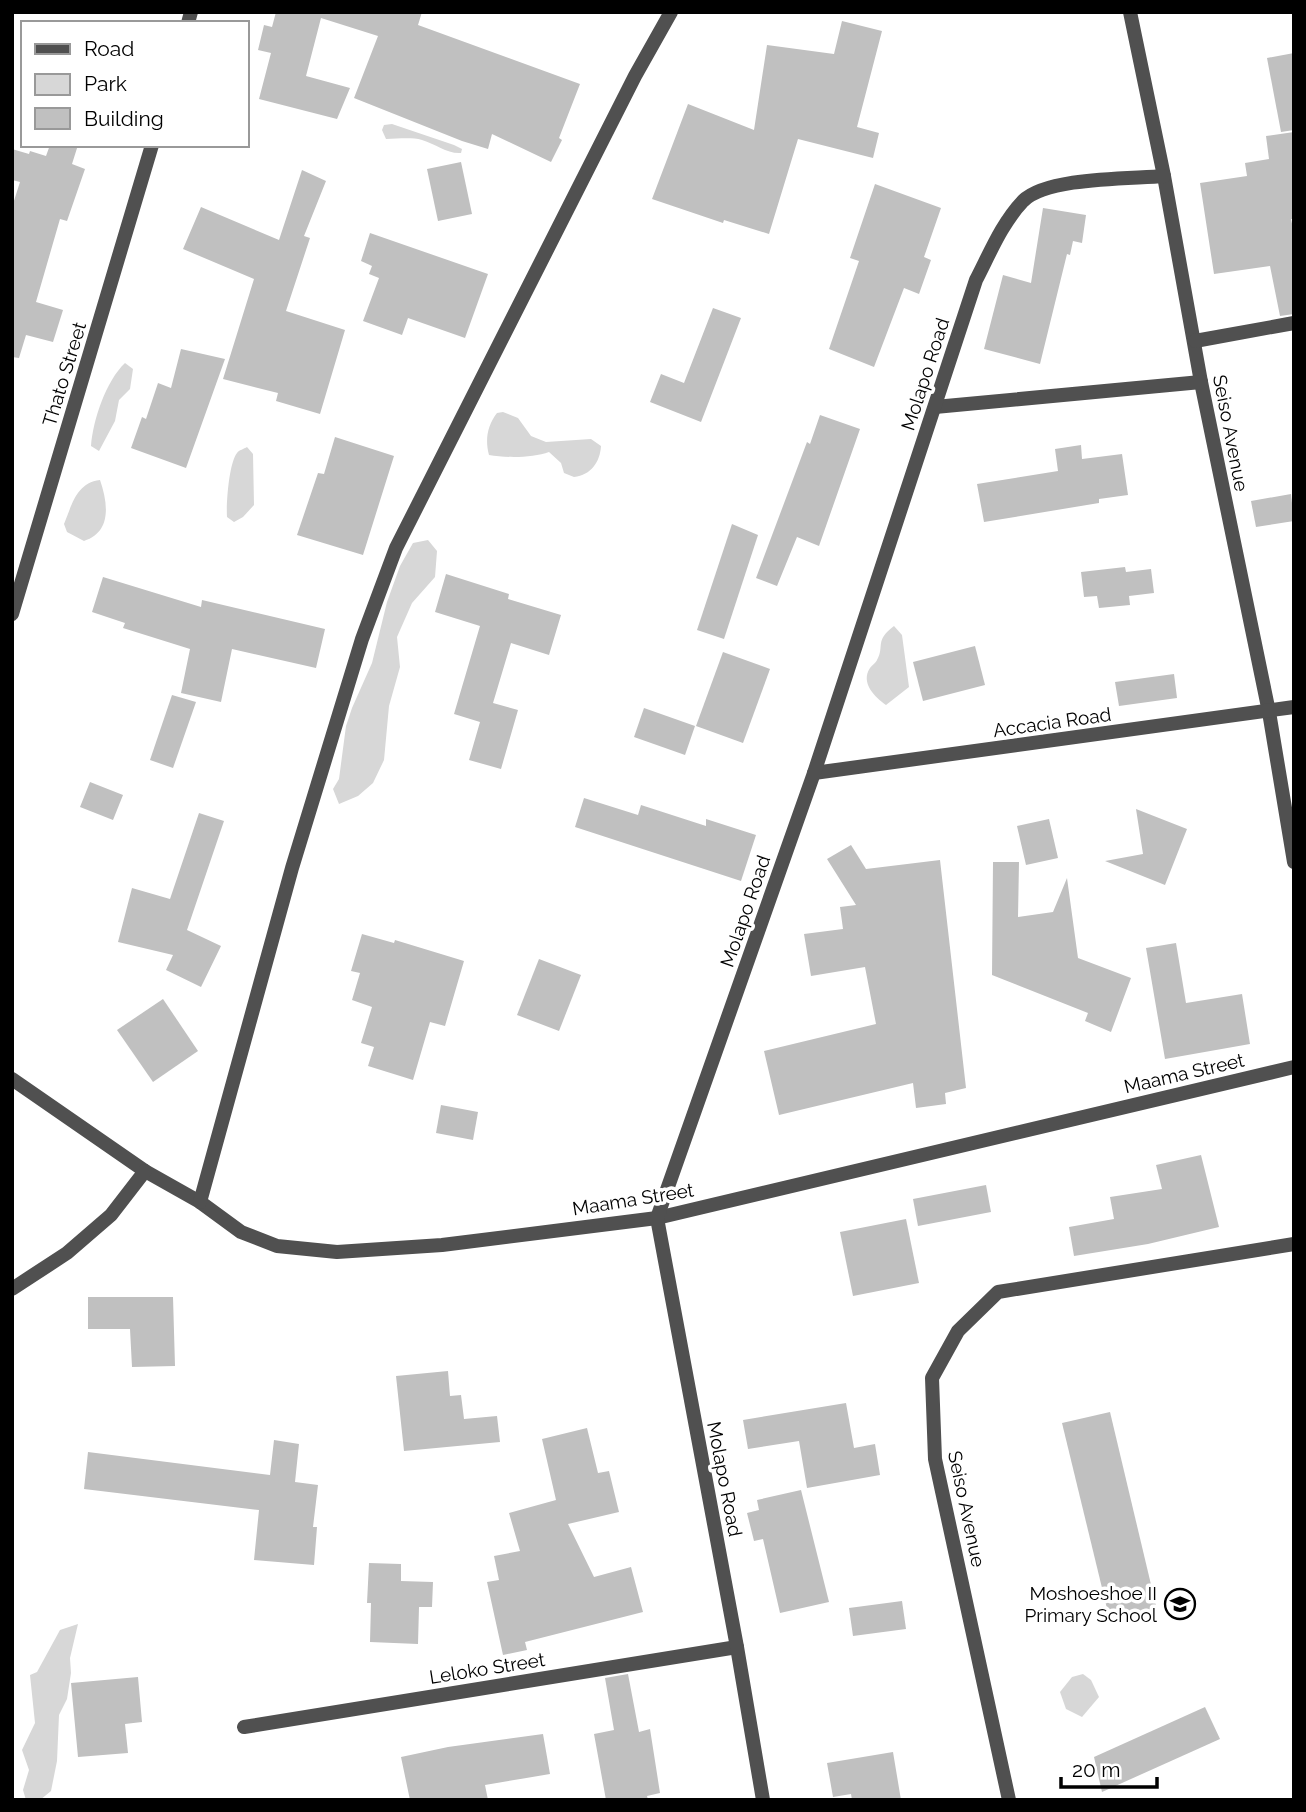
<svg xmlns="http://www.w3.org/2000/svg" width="1306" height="1812" font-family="Raleway,sans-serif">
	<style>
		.green { fill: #d7d7d7 }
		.building { fill: #c0c0c0 }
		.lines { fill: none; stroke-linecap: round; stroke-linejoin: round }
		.street { stroke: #505050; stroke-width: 14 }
		.labels { text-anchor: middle; stroke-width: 7; stroke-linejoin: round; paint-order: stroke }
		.street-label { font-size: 19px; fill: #000; stroke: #fff }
		.poi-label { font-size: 19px; fill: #000; stroke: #fff; text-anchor: end }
	</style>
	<rect width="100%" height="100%" fill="#fff"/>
	<!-- green -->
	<g class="green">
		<path d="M392,124l62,21 8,4 -1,4c-14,1 -25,-9 -39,-13 -11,-3 -24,-1 -36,-1l-4,-9 2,-5z"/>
		<path d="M125,363l8,6 -3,20 -11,11 -4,21 -16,30 -8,-5c2,-26 15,-65 34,-83z"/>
		<path d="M503,412l15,6 13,18 15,6 45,-3 10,7c-1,16 -10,29 -27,31l-10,-4 -3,-10 -12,-11c-16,6 -43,6 -60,3 -4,-15 -2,-29 8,-42z"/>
		<path d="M247,447l6,7 1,51 -11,12 -9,5 -7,-5c-1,-13 2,-54 10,-64 2,-3 7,-4 10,-6z"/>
		<path d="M100,480c8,23 12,52 -16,61l-17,-9 -3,-8c8,-19 12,-41 36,-44z"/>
		<path d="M428,540l9,11 -2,26 -23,26 -15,34 3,30 -11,39 -5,54 -11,23 -15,13 -19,8 -6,-15 6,-10 7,-53 6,-18 20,-45 15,-61 13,-36 13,-23z"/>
		<path d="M894,626l8,9 7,52 -23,18c-11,-8 -26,-22 -16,-37 2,-3 6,-5 7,-8 8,-14 -3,-19 17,-34z"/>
		<path d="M78,1624l-8,34 1,15 -4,26 -8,16 -2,46 -6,30 -11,9h-14l-3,-10 6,-20 -7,-20 13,-27 -5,-48 7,-3 23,-42z"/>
		<path d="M1083,1674l8,6 8,17 -17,20 -16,-8 -6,-17 12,-15z"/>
	</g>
	<!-- building -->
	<g class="building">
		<path d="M276,12h146l-4,13 162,59 -21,54 3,2 -11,22 -59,-28 -4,15 -26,-8 -108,-43 24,-62 -57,-18 -15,58 44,12 -13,31 -78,-20 12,-46 -13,-3 6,-25 8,2z"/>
		<path d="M842,21l40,10 -25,96 22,6 -6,25 -75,-19 -29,95 -45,-14 -1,3 -71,-24 36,-95 66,26 13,-85 67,9z"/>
		<path d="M1294,53v77l-13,2 -14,-74z"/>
		<path d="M1294,132v87h-3l3,14v81l-14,2 -10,-50 -56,8 -14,-91 47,-7 -2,-13 24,-4 -3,-23z"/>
		<path d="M50,145h28l-6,19 13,5 -18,52 -7,-2 -24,83 27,8 -10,32 -27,-7 -7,23 -7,-1v-150l8,-25 -8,-2v-31l17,5 1,-3 16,5z"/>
		<path d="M461,162l11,52 -34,7 -11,-52z"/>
		<path d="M302,170l24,11 -22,55 6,2 -24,73 59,19 -25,84 -44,-13 2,-8 -55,-14 31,-100 -71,-30 18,-42 78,33z"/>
		<path d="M875,184l66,24 -17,49 7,3 -12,34 -15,-6 -30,79 -45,-18 30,-88 -9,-3z"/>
		<path d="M1043,208l43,7 -4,28 -9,-2 -3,14 -3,-1 -27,110 -56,-15 19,-74 28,8z"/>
		<path d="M370,233l118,41 -23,64 -57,-20 -6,17 -39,-14 16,-43 -10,-4 3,-8 -11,-5z"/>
		<path d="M713,308l28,10 -40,104 -51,-20 11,-28 23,9z"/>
		<path d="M181,349l44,10 -39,109 -55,-20 11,-31 4,2 12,-36 13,5z"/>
		<path d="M820,415l40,14 -41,117 -22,-9 -20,49 -21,-8 51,-136 3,2z"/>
		<path d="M335,437l59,19 -31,99 -66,-20 21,-62 6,1z"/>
		<path d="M1081,445l1,14 40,-5 6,41 -29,4v4l-115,19 -7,-38 81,-13 -3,-22z"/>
		<path d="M1291,494l3,27 -38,6 -5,-26z"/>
		<path d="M732,524l26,11 -34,104 -27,-9z"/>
		<path d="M1125,567l1,5 25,-3 3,24 -25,3 1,9 -31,3 -2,-12 -13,1 -3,-25z"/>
		<path d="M446,574l63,20 -1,5 53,16 -12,40 -38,-12 -18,60 25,7 -17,59 -32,-9 11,-38 -26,-8 26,-88 -45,-14z"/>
		<path d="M103,577l98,30 1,-7 123,29 -9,39 -84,-19 -11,53 -40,-9 9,-44 -67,-21 2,-5 -33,-11z"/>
		<path d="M975,646l10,39 -62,16 -10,-39z"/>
		<path d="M723,652l47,17 -27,74 -47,-17z"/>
		<path d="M1174,674l3,24 -58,8 -4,-24z"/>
		<path d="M172,695l24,7 -23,66 -23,-8z"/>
		<path d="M644,708l51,18 -10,29 -51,-18z"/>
		<path d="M90,782l33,13 -10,25 -33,-13z"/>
		<path d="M584,798l54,17 3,-10 65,21v-7l50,16 -15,46 -166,-54z"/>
		<path d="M1136,809l51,20 -22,56 -60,-24 38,-7z"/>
		<path d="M199,813l25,8 -37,109 34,16 -20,41 -35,-17 7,-15 -55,-13 14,-54 38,11z"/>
		<path d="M1049,819l9,39 -32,7 -9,-39z"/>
		<path d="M851,845l15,24 74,-9 26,228 -21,5 1,11 -30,4 -3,-25 -134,32 -15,-64 112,-27 -11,-57 -54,9 -7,-42 39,-5 -3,-22 16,-2 -29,-46z"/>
		<path d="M993,862h26l-1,55 35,-5 14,-34 11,80 53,20 -20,54 -26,-11 3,-8 -96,-38z"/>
		<path d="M362,934l32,9 1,-3 69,21 -19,65 -15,-4 -17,58 -45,-14 6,-19 -13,-4 11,-36 -20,-7 8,-27 -9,-2z"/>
		<path d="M1176,943l10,60 56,-9 8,50 -85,15 -19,-111z"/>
		<path d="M539,959l42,16 -22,56 -42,-16z"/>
		<path d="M163,999l35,52 -45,31 -36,-52z"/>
		<path d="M441,1105l37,7 -5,28 -37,-7z"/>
		<path d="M1201,1155l18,72 -71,17 -74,12 -5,-29 45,-8 -4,-22 52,-8 -6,-24z"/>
		<path d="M986,1185l5,27 -73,14 -5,-27z"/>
		<path d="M906,1219l13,64 -66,13 -13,-64z"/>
		<path d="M88,1297h85l2,69 -43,1 -2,-38h-42z"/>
		<path d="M448,1371l2,25 11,-1 3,24 33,-3 3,26 -96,9 -8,-75z"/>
		<path d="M846,1403l8,45 21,-4 5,31 -73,13 -8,-47 -51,8 -5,-29z"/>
		<path d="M1110,1412l48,202 -47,11 -49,-202z"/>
		<path d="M587,1428l11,45 11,-2 10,41 -51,12 26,53 37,-10 12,45 -118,30 2,8 -24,5 -16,-73 12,-2 -5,-24 26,-5 -11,-38 47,-13 -14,-61z"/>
		<path d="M274,1440l25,4 -4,38 23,3 -5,42h4l-3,38 -60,-5 5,-50 -175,-21 4,-37 182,23z"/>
		<path d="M801,1490l28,112 -49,11 -17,-74 -9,2 -7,-28 12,-3 -2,-10z"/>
		<path d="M369,1563l32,1v17l32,1 -1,25h-13l-1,37 -48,-2 1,-39h-4z"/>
		<path d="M902,1601l4,28 -53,7 -4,-28z"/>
		<path d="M628,1674l11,58 11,-3 10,64 -13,3 1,4h-42l-12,-66 20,-4 -9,-52z"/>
		<path d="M138,1677l4,45 -17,2 3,29 -50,4 -7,-74z"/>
		<path d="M1205,1707l15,32 -118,53 -8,-35z"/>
		<path d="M543,1734l7,40 -65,11 3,15h-78l-9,-43 47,-10z"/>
		<path d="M893,1752l8,48h-49l-1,-6 -18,3 -6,-34z"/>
	</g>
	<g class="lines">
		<!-- street -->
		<g class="street">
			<path d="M1130,12l34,164 37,206 68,330 25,150"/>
			<path d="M188,23l3,-11"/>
			<path d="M1195,341l99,-18"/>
			<path d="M935,407l266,-25"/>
			<path d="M12,614l140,-469"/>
			<path d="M814,773l480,-66"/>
			<path d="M12,1079l133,92 55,31 41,30 36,14 60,6 105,-7 215,-27 637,-151"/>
			<path d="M200,1202l92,-334 70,-229 34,-91 239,-472 36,-64"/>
			<path d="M12,1289l55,-36 44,-38 34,-44"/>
			<path d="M244,1727l493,-80"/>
			<path d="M763,1800l-26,-153 -80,-429 157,-445 162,-493c14,-27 26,-57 47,-79 24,-24 106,-22 141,-25"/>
			<path d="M1009,1800l-74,-341 -3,-81 26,-47 40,-39 296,-48"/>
		</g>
	</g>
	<!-- icons -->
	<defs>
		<g id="school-ring" transform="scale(1.575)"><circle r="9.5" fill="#fff" stroke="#000" stroke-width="1.5"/><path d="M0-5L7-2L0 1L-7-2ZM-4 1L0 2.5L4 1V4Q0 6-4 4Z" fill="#000"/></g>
	</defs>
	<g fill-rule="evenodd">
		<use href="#school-ring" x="1180" y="1604"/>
	</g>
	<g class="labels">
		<!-- street labels -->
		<g class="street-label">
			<text transform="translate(64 374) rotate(-73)" y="7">Thato Street</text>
			<text transform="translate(925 374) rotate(-72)" y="7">Molapo Road</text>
			<text transform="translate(1231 433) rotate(79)" y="7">Seiso Avenue</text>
			<text transform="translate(1052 722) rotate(-8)" y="7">Accacia Road</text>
			<text transform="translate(745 911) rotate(-71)" y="7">Molapo Road</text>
			<text transform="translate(1184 1073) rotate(-13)" y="7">Maama Street</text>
			<text transform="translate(633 1199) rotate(-9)" y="7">Maama Street</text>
			<text transform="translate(725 1479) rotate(79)" y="7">Molapo Road</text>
			<text transform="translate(967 1509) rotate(78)" y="7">Seiso Avenue</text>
			<text transform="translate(487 1668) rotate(-9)" y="7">Leloko Street</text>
		</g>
		<!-- poi labels -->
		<g class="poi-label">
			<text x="1157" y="1600">Moshoeshoe II<tspan x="1157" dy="22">Primary School</tspan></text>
		</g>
	</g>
	<!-- border -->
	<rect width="1306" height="1812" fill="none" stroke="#000000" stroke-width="28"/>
	<!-- legend -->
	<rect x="21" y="21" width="228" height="126" fill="#ffffff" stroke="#999999" stroke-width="2"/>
	<rect x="35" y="44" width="35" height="10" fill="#505050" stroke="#999999" stroke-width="2"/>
	<text x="84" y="56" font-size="21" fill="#000000">Road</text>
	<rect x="35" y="74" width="35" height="21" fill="#d7d7d7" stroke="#999999" stroke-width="2"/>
	<text x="84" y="91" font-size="21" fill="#000000">Park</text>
	<rect x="35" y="108" width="35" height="21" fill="#c0c0c0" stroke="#999999" stroke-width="2"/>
	<text x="84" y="126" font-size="21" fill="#000000">Building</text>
	<!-- scale -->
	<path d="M1061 1777v10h96v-10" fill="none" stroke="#000000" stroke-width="3.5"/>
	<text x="1072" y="1777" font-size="21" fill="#000000" stroke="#ffffff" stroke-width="5" paint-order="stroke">20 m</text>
</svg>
